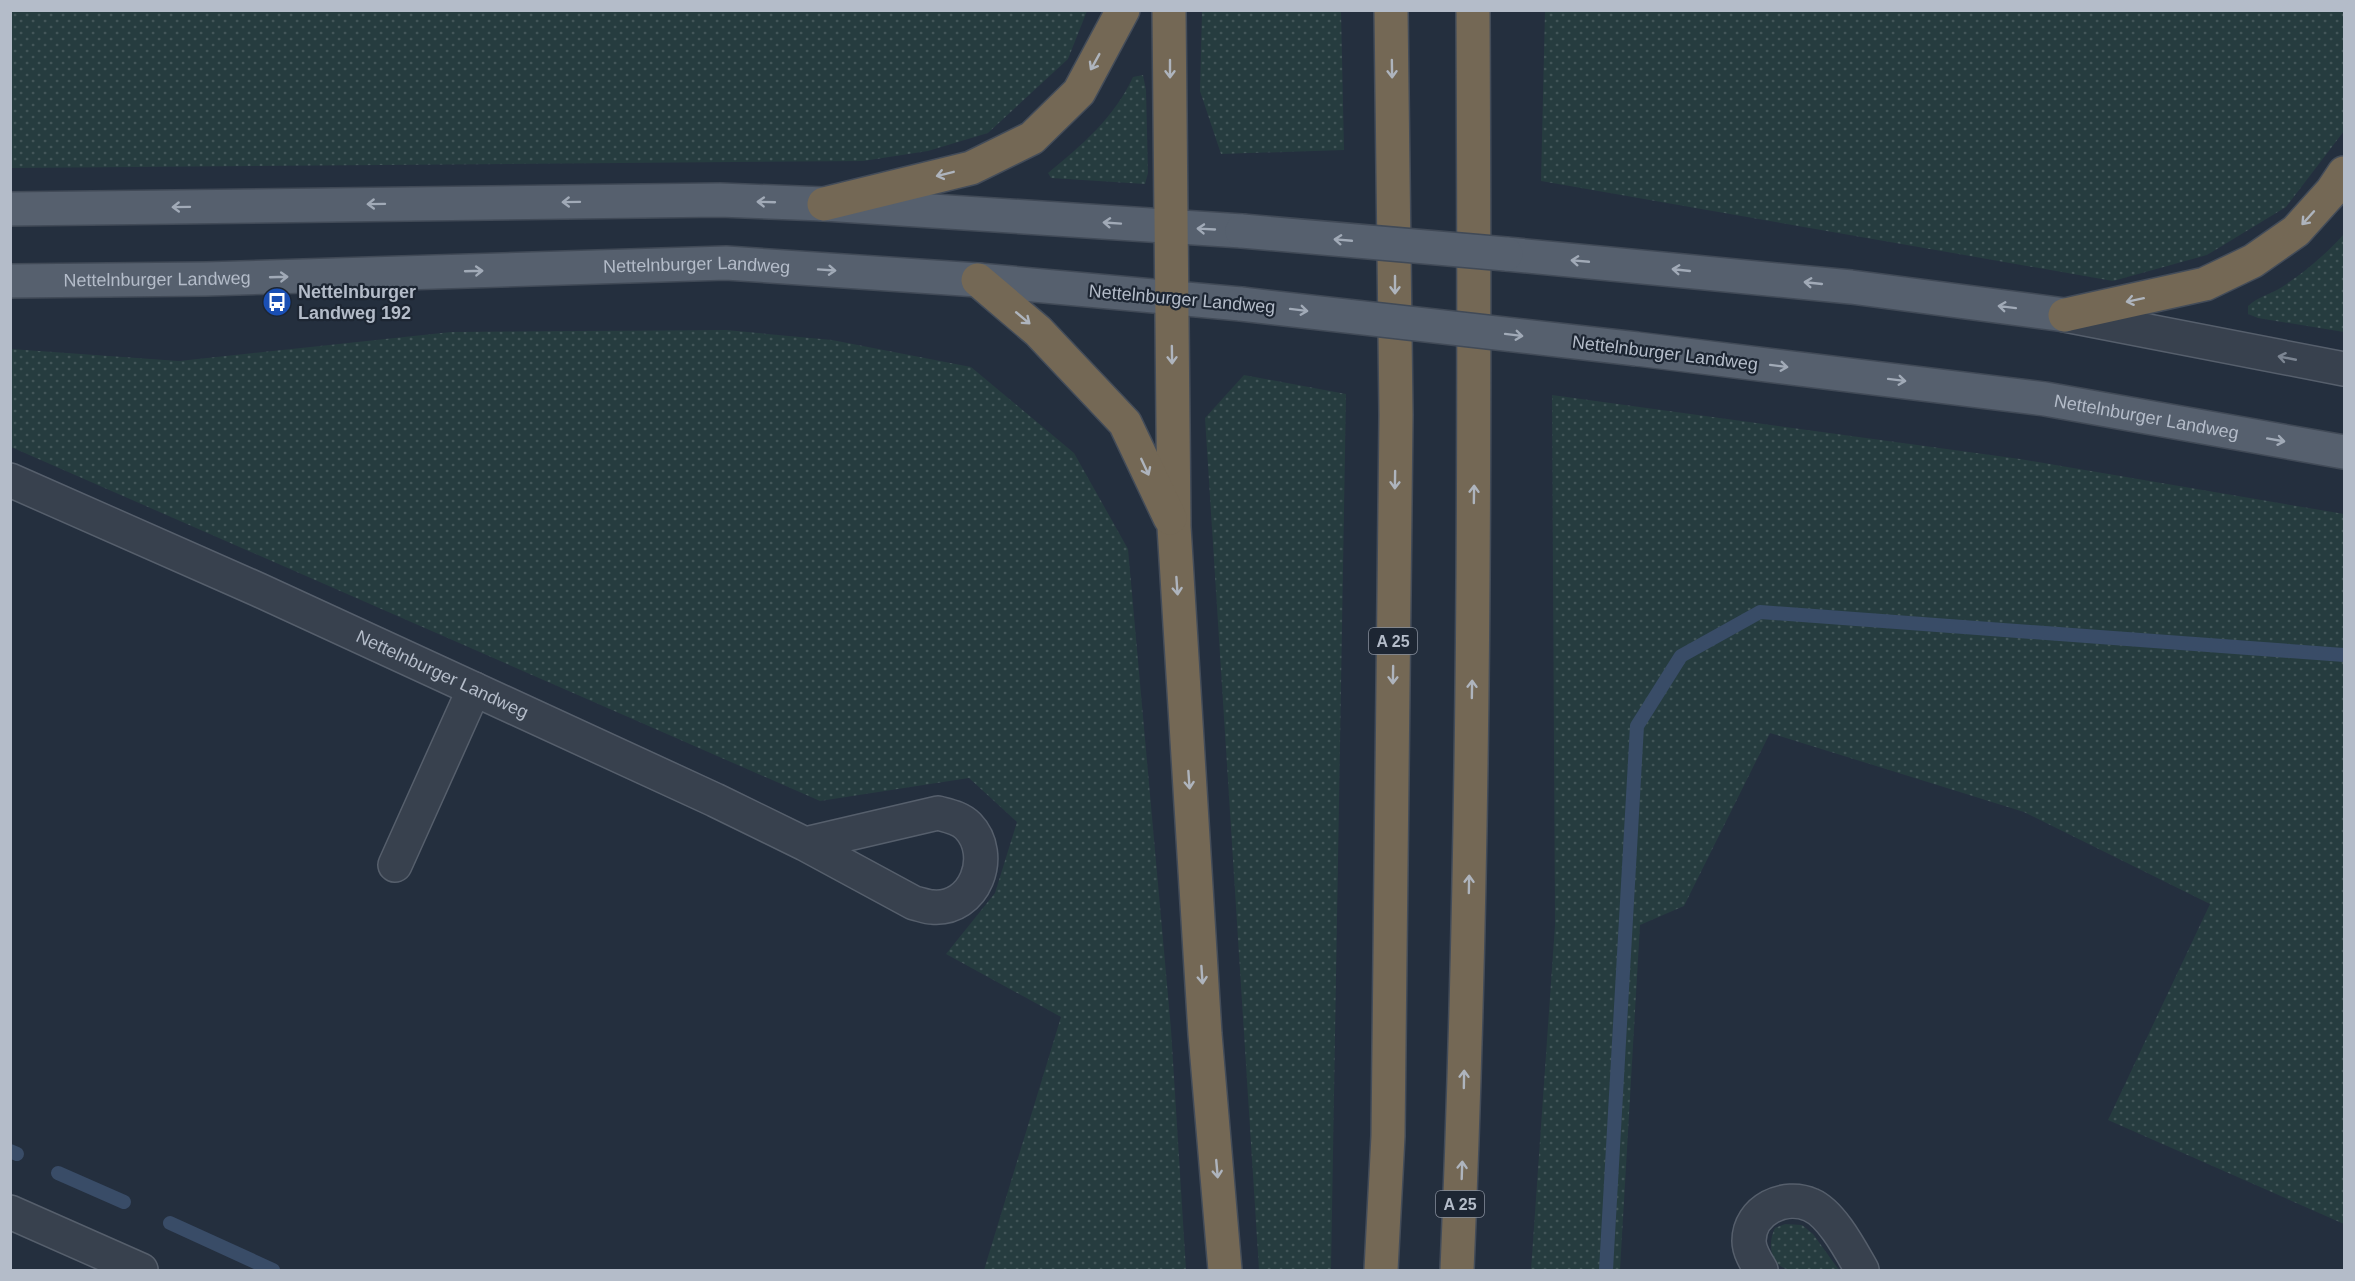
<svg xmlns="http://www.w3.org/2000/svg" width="2355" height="1281" font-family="Arial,sans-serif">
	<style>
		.grass { fill: url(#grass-dots) }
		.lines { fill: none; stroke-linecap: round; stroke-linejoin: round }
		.stream { stroke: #394c67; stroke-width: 14 }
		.minor-casing { stroke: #565f6c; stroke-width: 36 }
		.major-casing { stroke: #414a57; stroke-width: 36 }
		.highway-casing { stroke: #434c59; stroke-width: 36 }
		.minor { stroke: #38414e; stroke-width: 33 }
		.major { stroke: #56606e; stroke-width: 33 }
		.highway { stroke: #746855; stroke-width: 33 }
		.major-bridge-casing { stroke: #414a57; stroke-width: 36; stroke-linecap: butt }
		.major-bridge { stroke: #56606e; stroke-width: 33 }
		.oneway { stroke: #aeb4bd }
		.oneway2 { stroke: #a1aab7 }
		.oneway3 { stroke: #7c8592 }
		.labels { text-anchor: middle; stroke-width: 4.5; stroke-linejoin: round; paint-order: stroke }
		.shield { fill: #1d2633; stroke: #878f9c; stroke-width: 1.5 }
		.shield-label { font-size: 16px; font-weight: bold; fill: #b4bcc9 }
		.street-label { font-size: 18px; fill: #b4bcc9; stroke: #1d2633 }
		.poi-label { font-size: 18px; font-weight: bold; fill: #b4bcc9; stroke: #1d2633; text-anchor: start }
	</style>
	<defs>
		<pattern id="grass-dots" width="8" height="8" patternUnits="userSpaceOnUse" patternTransform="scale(1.5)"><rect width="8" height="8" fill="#263c3f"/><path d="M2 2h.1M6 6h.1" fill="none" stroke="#435659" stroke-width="1.8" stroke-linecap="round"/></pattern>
	</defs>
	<rect width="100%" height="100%" fill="#242f3e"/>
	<!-- grass -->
	<g class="grass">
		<path d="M10,11l1,-1 1076,1 -19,48 -80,74 -60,18 -65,10 -852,7z"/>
		<path d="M1202,11h139l3,139 -123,4 -21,-63z"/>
		<path d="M1545,11h799v120l-58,76 -79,48 -94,26 -572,-100z"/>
		<path d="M1143,75l3,15 2,83 -3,11 -94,-6 -3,-5c34,-28 66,-55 85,-96z"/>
		<path d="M2344,234v98l-86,-14 -10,-4v-8c9,-9 23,-12 34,-19 23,-15 44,-33 62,-53z"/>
		<path d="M726,330l106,10 139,27 103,86 54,96 43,480 15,241h-202l77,-253 -115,-63 49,-61 22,-71 -48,-44 -149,23 -809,-354v-98l168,12 272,-29z"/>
		<path d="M1244,375l102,19 -15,876h-72l-54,-852z"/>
		<path d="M1552,395l468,64 324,55v710l-236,-104 102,-216 -186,-92 -254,-79 -86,173 -44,19 -20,345h-89l24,-345z"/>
		<path d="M1785,1224l17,1 11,9 26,36c-15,1 -33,3 -48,0 -21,-3 -24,-26 -16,-42z"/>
	</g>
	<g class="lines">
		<!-- stream -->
		<g class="stream">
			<path d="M10,1151l7,3"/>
			<path d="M58,1173l66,29"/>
			<path d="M170,1223l103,47"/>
			<path d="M1606,1270l31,-544 44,-70 79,-44 584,43"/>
		</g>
		<!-- minor casing -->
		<g class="minor-casing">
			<g id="minor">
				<path d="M2065,315l279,54"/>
				<path id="s1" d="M10,480l249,110 456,210 90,44 109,59c6,1 12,4 18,4 43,4 64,-52 36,-81 -8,-8 -19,-10 -30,-13l-133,31"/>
				<path d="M395,865l79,-176"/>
				<path d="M10,1212l131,58"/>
				<path d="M1761,1270c-5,-8 -12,-19 -12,-29 0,-31 36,-48 62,-36 21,9 40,46 51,65"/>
			</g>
		</g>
		<!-- major casing -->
		<g class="major-casing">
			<g id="major">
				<path d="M10,209l710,-9 104,4 418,27"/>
				<path d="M1506,254l345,33 214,28"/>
				<path id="s2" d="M10,281l196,-2 520,-16 252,17 263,24"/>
				<path id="s3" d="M1637,349l408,50 299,53"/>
			</g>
		</g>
		<!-- highway casing -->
		<g class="highway-casing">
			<g id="highway">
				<path d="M1169,10l5,517 31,507 20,236"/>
				<path d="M824,204l147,-36 61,-30 47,-46 44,-82"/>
				<path d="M978,280l60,51 87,92 45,95"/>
				<path d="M2065,315l140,-31 48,-23 43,-30 36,-40 12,-18"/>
				<path d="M1381,1270l7,-134 8,-721 -5,-405"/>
				<path d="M1457,1270c18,-419 18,-839 16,-1260"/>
			</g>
		</g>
		<!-- minor -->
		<use href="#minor" class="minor"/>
		<!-- major -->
		<use href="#major" class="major"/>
		<!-- highway -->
		<use href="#highway" class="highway"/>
		<!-- major-bridge casing -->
		<g class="major-bridge-casing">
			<g id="major-bridge">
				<path d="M1242,231l264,23"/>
				<path d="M1241,304l396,45"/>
			</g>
		</g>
		<!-- major-bridge -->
		<use href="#major-bridge" class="major-bridge"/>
	</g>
	<!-- one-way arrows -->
	<defs><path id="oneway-shaft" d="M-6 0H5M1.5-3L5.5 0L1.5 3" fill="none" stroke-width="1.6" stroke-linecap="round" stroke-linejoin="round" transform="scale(1.5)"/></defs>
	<g class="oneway">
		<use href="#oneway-shaft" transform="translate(1095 62) rotate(119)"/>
		<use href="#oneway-shaft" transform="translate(1170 69) rotate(90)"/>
		<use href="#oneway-shaft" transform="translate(1392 69) rotate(89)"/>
		<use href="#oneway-shaft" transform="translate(945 174) rotate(166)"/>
		<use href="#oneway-shaft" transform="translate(2308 218) rotate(132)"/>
		<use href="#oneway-shaft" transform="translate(1395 285) rotate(90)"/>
		<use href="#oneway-shaft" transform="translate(2135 300) rotate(168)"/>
		<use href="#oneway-shaft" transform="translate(1023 318) rotate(40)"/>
		<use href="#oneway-shaft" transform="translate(1172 355) rotate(89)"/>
		<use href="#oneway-shaft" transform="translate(1145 467) rotate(65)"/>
		<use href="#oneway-shaft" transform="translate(1395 480) rotate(91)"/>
		<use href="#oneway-shaft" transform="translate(1474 494) rotate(-89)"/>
		<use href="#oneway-shaft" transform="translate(1177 586) rotate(86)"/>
		<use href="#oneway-shaft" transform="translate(1393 675) rotate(91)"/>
		<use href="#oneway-shaft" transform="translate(1472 689) rotate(-89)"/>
		<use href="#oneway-shaft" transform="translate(1189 780) rotate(86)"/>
		<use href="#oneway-shaft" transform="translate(1469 884) rotate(-89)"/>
		<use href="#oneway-shaft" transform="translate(1202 975) rotate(86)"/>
		<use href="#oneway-shaft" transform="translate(1464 1079) rotate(-89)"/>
		<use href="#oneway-shaft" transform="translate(1217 1169) rotate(85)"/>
		<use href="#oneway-shaft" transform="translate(1462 1170) rotate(-88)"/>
	</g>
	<g class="oneway2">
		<use href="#oneway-shaft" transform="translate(571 202) rotate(179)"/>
		<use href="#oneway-shaft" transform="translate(766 202) rotate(-178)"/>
		<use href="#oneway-shaft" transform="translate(376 204) rotate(179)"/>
		<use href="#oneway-shaft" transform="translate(181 207) rotate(179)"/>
		<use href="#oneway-shaft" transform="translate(1112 223) rotate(-176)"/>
		<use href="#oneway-shaft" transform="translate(1206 229) rotate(-177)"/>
		<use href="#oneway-shaft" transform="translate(1343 240) rotate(-175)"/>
		<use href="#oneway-shaft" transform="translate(1580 261) rotate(-175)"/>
		<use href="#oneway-shaft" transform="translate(827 270) rotate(4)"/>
		<use href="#oneway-shaft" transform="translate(1681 270) rotate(-174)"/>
		<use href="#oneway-shaft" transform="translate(474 271) rotate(-2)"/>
		<use href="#oneway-shaft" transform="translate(279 277) rotate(-2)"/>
		<use href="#oneway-shaft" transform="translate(1813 283) rotate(-174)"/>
		<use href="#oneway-shaft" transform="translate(2007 307) rotate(-173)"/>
		<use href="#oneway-shaft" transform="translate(1299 310) rotate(7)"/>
		<use href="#oneway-shaft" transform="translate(1514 335) rotate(7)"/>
		<use href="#oneway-shaft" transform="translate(1779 366) rotate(7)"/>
		<use href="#oneway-shaft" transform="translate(1897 380) rotate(7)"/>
		<use href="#oneway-shaft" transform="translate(2276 440) rotate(10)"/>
	</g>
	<use class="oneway3" href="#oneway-shaft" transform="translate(2287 358) rotate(-169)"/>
	<!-- icons -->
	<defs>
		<g id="bus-disc" transform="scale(1.5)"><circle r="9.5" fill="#1a4fb4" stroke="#1d2633"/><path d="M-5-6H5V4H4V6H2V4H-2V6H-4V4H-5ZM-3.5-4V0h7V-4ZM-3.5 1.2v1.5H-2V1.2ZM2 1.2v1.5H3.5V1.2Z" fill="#fff"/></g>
	</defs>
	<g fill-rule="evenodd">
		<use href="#bus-disc" x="277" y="302"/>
	</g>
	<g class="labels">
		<!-- shield labels -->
		<g class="shield">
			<rect x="1369" y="628" width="48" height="26" rx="4.5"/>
			<rect x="1436" y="1191" width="48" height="26" rx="4.5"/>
		</g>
		<g class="shield-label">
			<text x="1393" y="647">A 25</text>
			<text x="1460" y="1210">A 25</text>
		</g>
		<!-- street labels -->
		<g class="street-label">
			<text dy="6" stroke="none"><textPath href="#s2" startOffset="687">Nettelnburger Landweg</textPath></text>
			<text dy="6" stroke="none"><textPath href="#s2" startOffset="147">Nettelnburger Landweg</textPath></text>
			<text transform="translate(1182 299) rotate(5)" y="6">Nettelnburger Landweg</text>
			<text transform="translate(1665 353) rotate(7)" y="6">Nettelnburger Landweg</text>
			<text dy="6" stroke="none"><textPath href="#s3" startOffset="514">Nettelnburger Landweg</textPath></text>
			<text dy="6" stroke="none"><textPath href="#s1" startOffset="474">Nettelnburger Landweg</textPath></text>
		</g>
		<!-- poi labels -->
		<g class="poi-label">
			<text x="298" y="298">Nettelnburger<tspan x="298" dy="21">Landweg 192</tspan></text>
		</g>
	</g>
	<!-- border -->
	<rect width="2355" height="1281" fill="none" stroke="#b4bcc9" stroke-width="24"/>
</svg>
